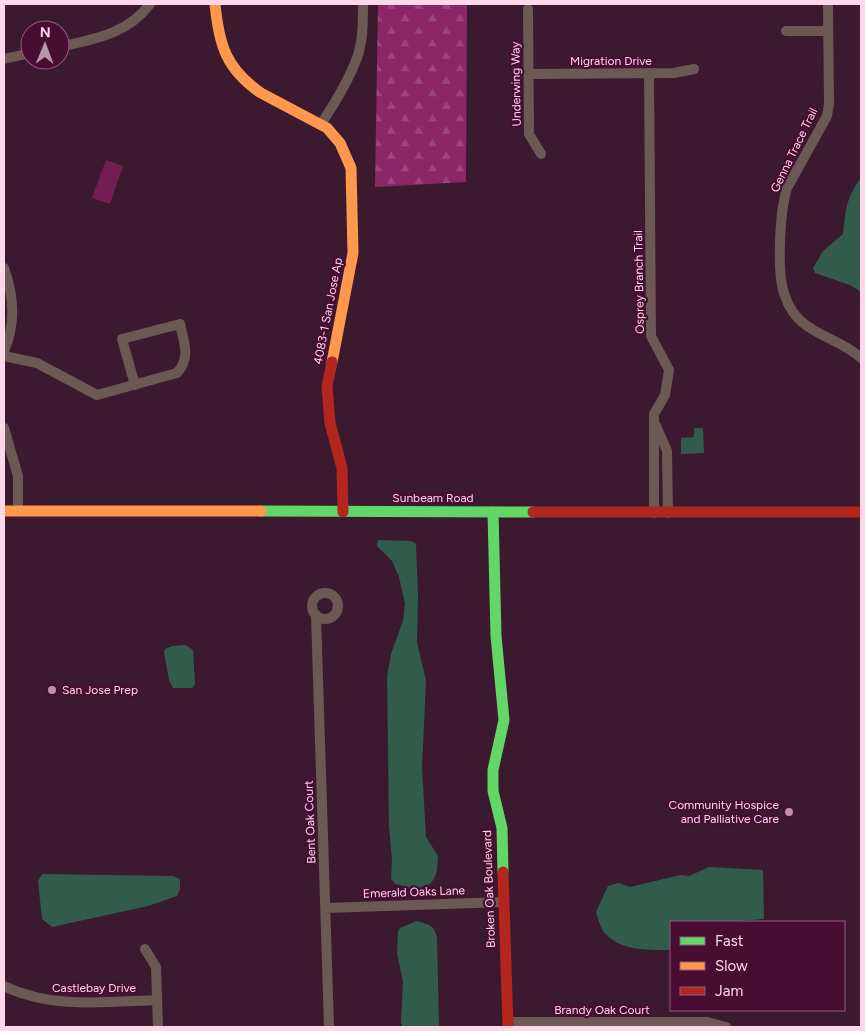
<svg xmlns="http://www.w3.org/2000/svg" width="865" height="1031" font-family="Figtree,sans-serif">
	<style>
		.green { fill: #731d54 }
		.forest { fill: url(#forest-firs) }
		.water { fill: #315c4c }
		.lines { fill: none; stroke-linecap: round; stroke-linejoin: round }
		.street { stroke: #6c5854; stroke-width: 10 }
		.fast { stroke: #63d668; stroke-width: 11 }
		.slow { stroke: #ff974d; stroke-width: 11 }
		.jam { stroke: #b3261e; stroke-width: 11 }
		.poi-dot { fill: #b995a9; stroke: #480d33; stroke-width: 2 }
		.labels { text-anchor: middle; stroke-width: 4.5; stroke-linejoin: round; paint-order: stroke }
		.street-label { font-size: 12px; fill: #fdd7ea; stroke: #480d33 }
		.poi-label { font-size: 12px; fill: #fdd7ea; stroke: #480d33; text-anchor: start }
	</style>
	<defs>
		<pattern id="forest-firs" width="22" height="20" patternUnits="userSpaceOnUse" patternTransform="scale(1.25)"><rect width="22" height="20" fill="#8b2767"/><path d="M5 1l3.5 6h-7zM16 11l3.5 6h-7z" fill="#9c467d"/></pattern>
	</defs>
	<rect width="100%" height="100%" fill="#3b1a2f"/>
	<!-- green -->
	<path class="green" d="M106,160l17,6 -13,38 -18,-6z"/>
	<!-- forest -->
	<path class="forest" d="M378,4h89l-1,178 -91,5z"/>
	<!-- water -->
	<g class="water">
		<path d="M861,177v115l-11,-7 -35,-12 -2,-5 10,-17 20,-17c3,-27 3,-34 18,-57z"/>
		<path d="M694,428h9l1,25 -23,1v-16l13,-1z"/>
		<path d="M378,540l33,1 5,3 2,52 -1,47 9,37 -4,87 4,70 12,19 -1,15 -3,8 -4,5 -15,5 -19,-5 -5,-5 1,-18 -3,-35 -2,-150 4,-22 12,-33 2,-17 -6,-27 -7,-16 -15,-15z"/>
		<path d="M186,645l7,5 2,34 -3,4h-19l-4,-8 -5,-28 1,-3 8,-3z"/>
		<path d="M709,867l54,3 1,49 -37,3h-56v28h-1c-23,0 -52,1 -67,-19 -3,-5 -5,-13 -7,-19l12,-26 11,-3 11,4 50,-12 9,1z"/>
		<path d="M42,874l131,2 7,3v10l-3,7 -29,10 -96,21 -10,-8 -4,-38z"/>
		<path d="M417,921c12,4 17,3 20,17l2,89h-37l-1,-7 2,-38 -6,-29 1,-22 2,-3z"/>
	</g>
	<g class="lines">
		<!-- street -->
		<g class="street">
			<path d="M828,4l1,100 -2,12 -40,72c-7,23 -11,86 -2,108 3,9 9,19 17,26 17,15 42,20 59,36"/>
			<path d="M528,9l1,125 12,20"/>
			<path d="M786,31h42"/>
			<path d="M60,47c34,-8 68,-13 90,-43"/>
			<path d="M4,59l26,-6"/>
			<path d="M649,73l2,263 18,34 -4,25 -11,19v99"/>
			<path d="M528,74l146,-1 20,-4"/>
			<path d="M321,124c14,-21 27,-42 36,-66 6,-16 6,-37 6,-54"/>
			<path d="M4,268c10,28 12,56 0,83"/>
			<path d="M4,356l33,7 60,32 80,-22c14,-16 7,-30 3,-49l-58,15 13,46"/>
			<path d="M656,426l11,25 1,62"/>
			<path d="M4,428l14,48v34"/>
			<circle cx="325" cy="606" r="13"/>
			<path d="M316,615l13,412"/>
			<path d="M326,908l178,-6"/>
			<path d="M145,949l11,18 2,60"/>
			<path d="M4,986c47,23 101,16 153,14"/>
			<path d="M508,1022h199l19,5"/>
		</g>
		<!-- fast -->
		<g class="fast">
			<path d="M261,511l272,1"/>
			<path d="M493,512l3,124 8,84 -11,50v21l9,37 1,44"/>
		</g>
		<!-- slow -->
		<g class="slow">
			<path d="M215,4c4,41 11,65 46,89l66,35 13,15 11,25 2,85 -21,109"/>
			<path d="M4,511h257"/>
		</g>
		<!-- jam -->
		<g class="jam">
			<path d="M332,362l-5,24 3,37 12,45 1,44"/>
			<path d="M533,512h328"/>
			<path d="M503,872l5,155"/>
		</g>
	</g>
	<!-- markers -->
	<g class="poi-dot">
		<circle cx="52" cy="690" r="5"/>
		<circle cx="789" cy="812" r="5"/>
	</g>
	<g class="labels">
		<!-- street labels -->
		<g class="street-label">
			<text x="611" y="65">Migration Drive</text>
			<text transform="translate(516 84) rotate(-91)" y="4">Underwing Way</text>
			<text transform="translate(794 150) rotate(-64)" y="4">Genna Trace Trail</text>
			<text transform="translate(639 282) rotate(-91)" y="4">Osprey Branch Trail</text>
			<text transform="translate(328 311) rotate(-79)" y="4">4083-1 San Jose Ap</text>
			<text x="433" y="502">Sunbeam Road</text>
			<text transform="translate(310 822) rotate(-92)" y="4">Bent Oak Court</text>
			<text transform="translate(489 889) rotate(-92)" y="4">Broken Oak Boulevard</text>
			<text transform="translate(414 892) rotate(-2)" y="4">Emerald Oaks Lane</text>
			<text x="94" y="992">Castlebay Drive</text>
			<text x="602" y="1014">Brandy Oak Court</text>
		</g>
		<!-- poi labels -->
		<g class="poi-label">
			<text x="62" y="694">San Jose Prep</text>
			<text x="779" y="809" text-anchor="end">Community Hospice<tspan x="779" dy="14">and Palliative Care</tspan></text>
		</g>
	</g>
	<!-- border -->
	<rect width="865" height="1031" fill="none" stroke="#fdd7ea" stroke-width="10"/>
	<!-- legend -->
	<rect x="670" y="921" width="175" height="90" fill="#480d33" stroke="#905e7c"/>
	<rect x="680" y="937" width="25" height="8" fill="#63d668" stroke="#905e7c"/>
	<text x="715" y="946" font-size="15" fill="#fdd7ea">Fast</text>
	<rect x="680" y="962" width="25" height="8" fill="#ff974d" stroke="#905e7c"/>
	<text x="715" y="971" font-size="15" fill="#fdd7ea">Slow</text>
	<rect x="680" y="987" width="25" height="8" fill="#b3261e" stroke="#905e7c"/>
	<text x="715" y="996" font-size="15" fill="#fdd7ea">Jam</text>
	<!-- north arrow -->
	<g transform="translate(45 45) rotate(1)"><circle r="24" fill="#480d33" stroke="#905e7c"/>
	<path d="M0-4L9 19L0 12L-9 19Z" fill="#b995a9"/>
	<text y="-8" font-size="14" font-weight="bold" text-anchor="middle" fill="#fdd7ea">N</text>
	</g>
</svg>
